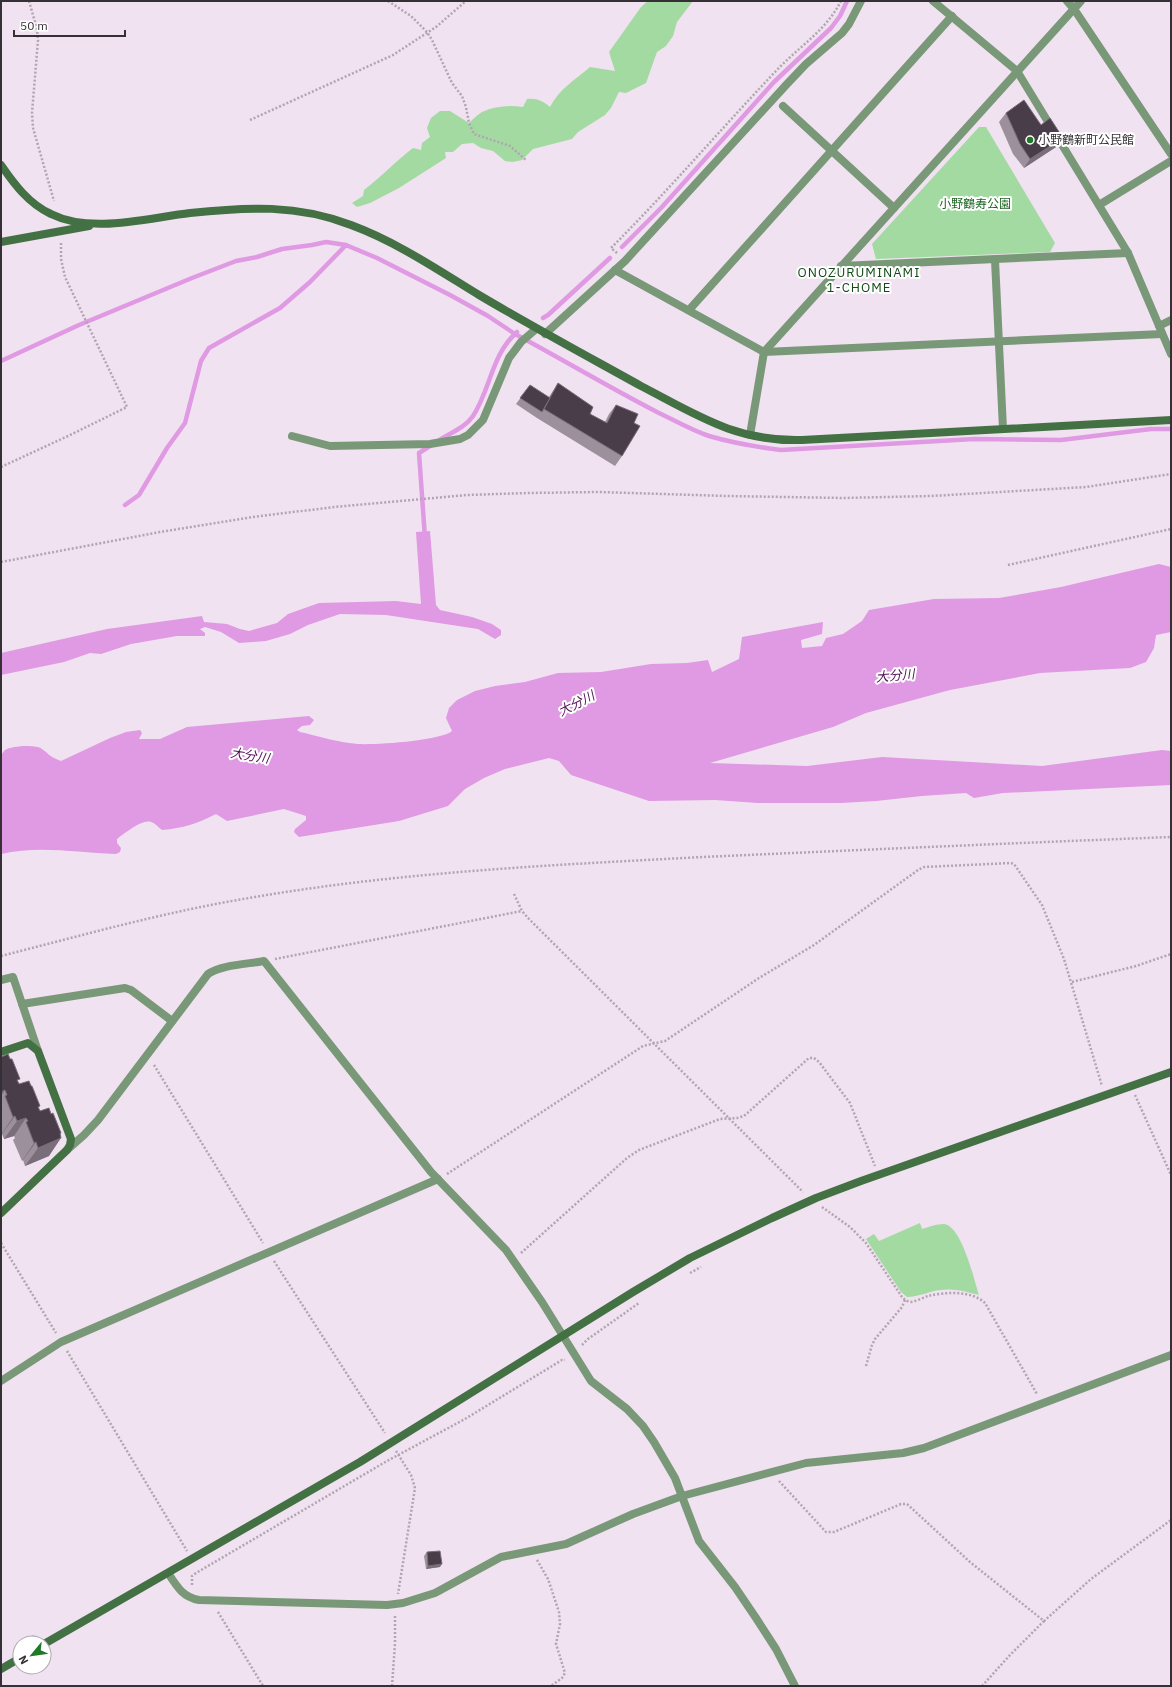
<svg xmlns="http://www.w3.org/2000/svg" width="1172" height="1687" font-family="'IBM Plex Sans','Noto Sans JP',sans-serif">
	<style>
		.green { fill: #a3daa2 }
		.water { fill: #e099e3 }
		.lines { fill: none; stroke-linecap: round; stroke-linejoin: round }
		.stream { stroke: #e099e3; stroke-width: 4.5 }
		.path { stroke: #b0a5b0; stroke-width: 2.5; stroke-dasharray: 2 2; stroke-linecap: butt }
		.street { stroke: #799878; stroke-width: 8 }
		.secondary { stroke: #437144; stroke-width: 8 }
		.wall { fill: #9c909c }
		.shaded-wall { fill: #7a6e7a }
		.building { fill: #483d48; stroke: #7a6e7a }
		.poi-dot { fill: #1f7927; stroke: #fff; stroke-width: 1.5 }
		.labels { text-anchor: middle; stroke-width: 4; stroke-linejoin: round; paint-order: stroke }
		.poi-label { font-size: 12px; fill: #353035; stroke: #fff; text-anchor: start }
		.park-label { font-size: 12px; fill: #1b6621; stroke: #fff }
		.neighbourhood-label { font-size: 13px; letter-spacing: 1px; fill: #124a17; stroke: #fff }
		.water-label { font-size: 13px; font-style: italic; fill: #521356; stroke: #fff }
	</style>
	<rect width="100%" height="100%" fill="#f0e2f0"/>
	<!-- green -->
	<g class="green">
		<path d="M648,1h45l-16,21 -4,14 -7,10 -9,6 -11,31 -20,10 -7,-1 -8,16 -6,7 -27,17 -6,7 -39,10 -11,11 -9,2 -8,-1 -12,-10 -12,-3 -8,-5 -11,1 -9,8h-8l1,6 -47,30 -29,15 -13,4 -5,-4 11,-7 1,-6c17,-13 32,-29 49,-42l8,2 1,-7 8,-6 -3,-9 4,-10 9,-7h10l19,12c4,-4 8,-8 13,-11 13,-6 28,-7 41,-5l4,-8c10,-1 16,2 23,8 9,-18 25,-27 40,-40l25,4 -6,-19 32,-45z"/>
		<path d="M979,127h7l69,116 -5,9 -174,7 -4,-15z"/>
		<path d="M920,1223l2,6c6,-2 15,-5 22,-5 18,2 30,56 35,71 -12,-3 -25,-7 -38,-5 -12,1 -22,7 -34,7l-6,-5 -35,-53 8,-5 5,7z"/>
	</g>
	<!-- water -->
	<g class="water">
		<path d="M430,531l6,74 4,5 32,7 20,7 9,6v5l-6,4 -17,-10 -92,-14 -46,-1 -32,11 -18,9 -24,7 -27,2 -18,-11 -16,-5 -5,2 5,4v3h-28l-46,8 -30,10 -11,-1 -26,9 -63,13v-22l106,-24 95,-13 2,6 23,2 13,5 9,2 28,-8 11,-9 31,-11 77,-2 25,3 -5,-72z"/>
		<path d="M1159,564l12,3v65l-15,3 -2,13 -8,14 -16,6 -90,5 -90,17 -84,23 -33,14 -123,36 97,3 75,-9 160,9 120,-16 9,1v34l-168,8 -29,5 -8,-5 -44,3 -46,5 -35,2h-83l-43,-3 -66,1 -78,-26 -12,-14 -10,-3 -44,11 -21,9 -19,11 -17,17 -49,15 -100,16 -5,-5 1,-3 11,-9v-4l-22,-7 -57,12 -11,-7c-20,10 -32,14 -54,16 -4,-3 -7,-7 -11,-8 -9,-3 -27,12 -34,17v4l4,5 -1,4 -4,2c-39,-1 -76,-9 -115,0v-99c1,-1 3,-4 4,-5 6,-4 31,-6 37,-1 8,6 8,8 19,12l49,-23 16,-6 14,-2 2,3 -3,6h21l27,-12 122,-11 5,4 -4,5 -8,1 -5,4 3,2c18,4 40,11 58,12 17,1 82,-3 94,-13l-6,-13 3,-10 8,-8 18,-9 20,-5 30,-4 33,-9 43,-1 50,-8 36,-1 21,-3 4,12 27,-13 3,-22 81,-15 -1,12 -21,6 1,8 20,-2 4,-8 17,-4 19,-13 7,-11 65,-11 65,-1 62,-11z"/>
	</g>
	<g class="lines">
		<!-- stream -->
		<g class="stream">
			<path d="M622,247l40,-40 112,-125 57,-54 9,-12 7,-15"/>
			<path d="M543,318l5,-3 62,-57"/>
			<path d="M1,361l78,-36 113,-47 44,-17 21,-4 25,-8 30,-4 14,-3 20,3"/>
			<path d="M438,441c12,-8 27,-13 35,-25 17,-26 19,-61 42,-82 47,25 93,53 142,78 17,8 34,18 52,24 24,7 48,11 72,14l193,-11 87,1 90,-11h20"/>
			<path d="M125,505l14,-10 28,-47 18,-25 16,-62 8,-13 71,-40 30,-26 36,-37 31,13 73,37 38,21 27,18 2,-2"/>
			<path d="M425,538l-6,-85 11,-7"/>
		</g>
		<!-- path -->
		<g class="path">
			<path d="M29,1l8,28 1,11 -6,73 1,15 21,73"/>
			<path d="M388,1l23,15 16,16 5,8 20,43 10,13 4,11 3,16 5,11 36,12 17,15"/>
			<path d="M250,120l143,-65 43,-28 30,-26"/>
			<path d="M617,253l-6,-5c57,-57 109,-118 164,-176 22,-24 51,-41 66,-71"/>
			<path d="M1,467l67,-31 59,-29 -62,-130 -4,-18v-17"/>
			<path d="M1,562l159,-30 93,-15 81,-10 133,-12 61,-2 70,-1 129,4 116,2 88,-2 155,-9 85,-13"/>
			<path d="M1008,565l163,-36"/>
			<path d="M514,894l8,17 6,7 275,274"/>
			<path d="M1,956c82,-21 164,-44 248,-58 150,-26 302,-33 454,-41 156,-7 312,-14 468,-20"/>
			<path d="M275,959l247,-48"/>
			<path d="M1072,982l64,-16 35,-12"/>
			<path d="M154,1065l109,178"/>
			<path d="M1135,1095l36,80"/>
			<path d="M447,1174l196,-128 22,-5 94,-63 55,-33 104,-75 6,-3 87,-4 3,1 28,41 22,54 38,127"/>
			<path d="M822,1207l28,20 16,16 36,54c2,2 4,4 8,5 5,0 12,-4 18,-6 17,-4 43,-6 57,7l52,91"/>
			<path d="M1,1243l55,90"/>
			<path d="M521,1253l106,-95 12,-8 81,-31 17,-1 7,-2 65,-58h5l5,4 31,41 25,63"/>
			<path d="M274,1261l111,172"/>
			<path d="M690,1273l11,-6"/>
			<path d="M582,1345l6,-6 51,-36"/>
			<path d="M67,1351l120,200"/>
			<path d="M866,1366l6,-21 3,-6 27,-32 3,-7"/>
			<path d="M396,1451l15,24 4,13 -17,106"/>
			<path d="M779,1481l47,51h8l67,-28h6l63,58 74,59 47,-42 80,-59"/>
			<path d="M537,1560l11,19 11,33 1,12 -4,20 9,29 -3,5 -11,8"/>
			<path d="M192,1585v-9l4,-3 191,-112 78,-42 97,-59h3"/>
			<path d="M218,1612l45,74"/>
			<path d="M22,1643l14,-8"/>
			<path d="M392,1686l3,-43v-28"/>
			<path d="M982,1686l28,-31 34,-34"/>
		</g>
		<!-- street -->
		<g class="street">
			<path d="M933,1l84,70 111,182 43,101"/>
			<path d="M1067,1l7,8 97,145"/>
			<path d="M783,106l111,102"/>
			<path d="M1099,205l72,-44"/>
			<path d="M995,260l8,169"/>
			<path d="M841,266l287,-13"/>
			<path d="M615,270l149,82 398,-18"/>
			<path d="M689,310l263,-294"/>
			<path d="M1159,326l12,-6"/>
			<path d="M545,334l80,-73 162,-177 19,-20 36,-31 7,-9 12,-23"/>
			<path d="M750,435l14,-83 317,-351"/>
			<path d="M292,436l38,10 100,-2 30,-5 8,-4 15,-15 26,-62 12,-16 15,-13"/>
			<path d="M1,980l12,-3 25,74"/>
			<path d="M22,1004l103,-16 6,2 41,31"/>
			<path d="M67,1150l17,-15 14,-15 110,-146c12,-9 40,-10 56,-13l167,211 75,78 36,52 49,79 36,28 16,17 11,16 21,36 24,63 36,46 21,31 20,31 19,37"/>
			<path d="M1,1381l60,-39 377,-163"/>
			<path d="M168,1573c9,14 15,24 31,27l188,5 16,-2 32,-10 66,-36 65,-13 67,-30 49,-18 124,-33 97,-10 21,-5 247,-93"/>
		</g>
		<!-- secondary -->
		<g class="secondary">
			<path d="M1,165c13,19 28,39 50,49 40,20 96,4 139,-1 57,-6 107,-9 161,12 46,17 87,45 128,70 54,32 108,61 162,91 56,29 95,56 161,54l369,-20"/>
			<path d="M1,242l88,-16"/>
			<path d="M1,1052l27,-9 10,8 33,88 -1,6 -3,5 -66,63"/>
			<path d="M44,1644l316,-182 273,-170 57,-34 82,-40 44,-20 45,-17 310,-109"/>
			<path d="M1,1669l19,-11"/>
		</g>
	</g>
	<!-- wall -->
	<g class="wall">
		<path d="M1006,113l35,12 15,22 -32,21 -11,-14 -14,-32z"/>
		<path d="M558,383l32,31 15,8 4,-8 7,-9 6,51 -7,10 -78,-48 -21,-14 14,-19 19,12z"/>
		<path d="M1,1057l17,24 1,3 20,24 1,3 11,3 10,19 -12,23 -24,10 -2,-6 -1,1 -9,-21 2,-2 -1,-2 -10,3 -2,-5 -1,1z"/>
		<path d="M427,1552l13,15 -14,2 -2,-13z"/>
	</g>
	<!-- shaded-wall -->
	<g class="shaded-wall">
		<path d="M1063,138l-7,9 -32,21 6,-9z"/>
		<path d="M5,1090l-4,6v-4z"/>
		<path d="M15,1116l-13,18 -1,1 12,-18z"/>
		<path d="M26,1118l-12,18 -10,3 13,-18z"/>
		<path d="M60,1133h1l-5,7 5,-2 -12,18 -24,10 13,-18z"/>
		<path d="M36,1142l-13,18 -1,1 12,-18z"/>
		<path d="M442,1564l-2,3 -14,2 2,-3z"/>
	</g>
	<!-- building -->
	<g class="building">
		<path d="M1024,100l17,25 9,-7 13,20 -33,21 -10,-15 -14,-31z"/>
		<path d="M558,383l35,24 -3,7 17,9 9,-18 22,9 -4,9 6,3 -18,30 -78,-47z"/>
		<path d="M530,385l20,13 -8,14 -22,-14z"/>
		<path d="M8,1054l2,5h2l8,20 -3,1 2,4 10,-3 2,5h1l8,20 -2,1 2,4 9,-3 2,6 2,-1 8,20h-1l1,5 -23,10 -2,-6 -2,1 -8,-21 2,-1 -2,-3 -9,3 -2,-5 -2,1 -8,-21 2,-1 -2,-5 -4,2v-35z"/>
		<path d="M440,1551l2,13 -14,2 -1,-14z"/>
	</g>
	<!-- markers -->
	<circle class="poi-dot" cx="1030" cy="140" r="4"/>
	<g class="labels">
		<!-- poi labels -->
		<g class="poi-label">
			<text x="1038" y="144">小野鶴新町公民館</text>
		</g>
		<!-- park labels -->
		<g class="park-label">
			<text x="975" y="208">小野鶴寿公園</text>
		</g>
		<!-- neighbourhood labels -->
		<g class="neighbourhood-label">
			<text x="859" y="277">ONOZURUMINAMI<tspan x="859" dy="15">1-CHOME</tspan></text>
		</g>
		<!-- water labels -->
		<g class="water-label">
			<text transform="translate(895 675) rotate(-5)" y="5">大分川</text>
			<text transform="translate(576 703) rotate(-27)" y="5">大分川</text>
			<text transform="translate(250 755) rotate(9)" y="5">大分川</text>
		</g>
	</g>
	<!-- border -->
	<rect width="1172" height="1687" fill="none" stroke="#353035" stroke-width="4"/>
	<!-- north arrow -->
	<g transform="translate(32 1655) rotate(241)"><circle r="19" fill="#ffffff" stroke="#aeacae"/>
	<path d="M0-3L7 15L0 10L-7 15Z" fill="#1f7927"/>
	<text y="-6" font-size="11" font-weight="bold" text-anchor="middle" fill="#353035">N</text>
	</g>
	<!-- scale -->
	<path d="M14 30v6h111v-6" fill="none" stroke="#353035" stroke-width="2"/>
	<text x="20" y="30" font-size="12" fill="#353035" stroke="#ffffff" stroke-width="3" paint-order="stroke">50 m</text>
</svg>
